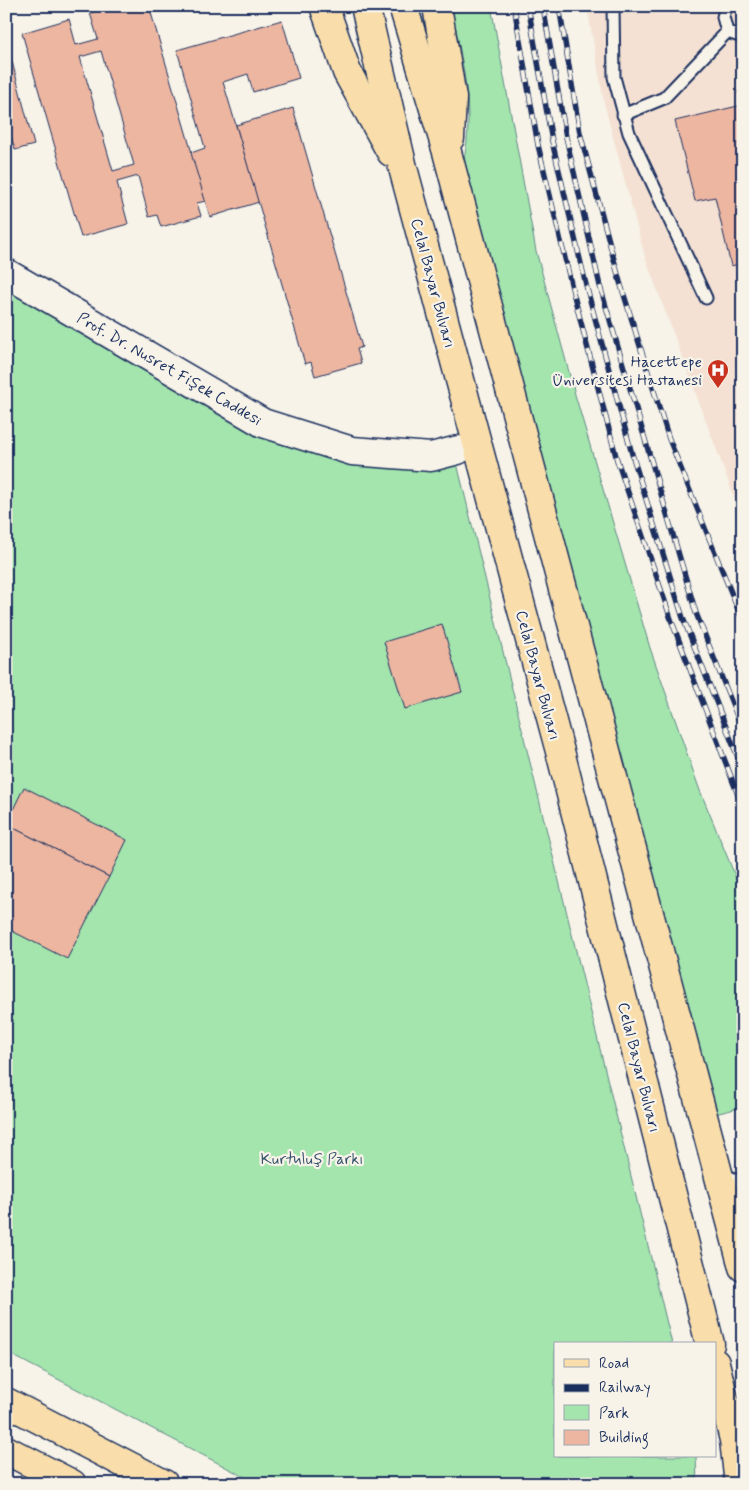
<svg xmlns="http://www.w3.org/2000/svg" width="749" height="1490" font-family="Mynerve,sans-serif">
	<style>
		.built { fill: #f4e1d3 }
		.green { fill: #a4e5ae; stroke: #608a86 }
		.building { fill: #edb6a1; stroke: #1b2f5e; fill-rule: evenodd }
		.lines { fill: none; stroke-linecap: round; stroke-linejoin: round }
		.lane-casing { stroke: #1b2f5e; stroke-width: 15 }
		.secondary-casing { stroke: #1b2f5e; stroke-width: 31 }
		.primary-casing { stroke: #1b2f5e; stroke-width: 31 }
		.lane { stroke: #f7f3e8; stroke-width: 11 }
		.secondary { stroke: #f7f3e8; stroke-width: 28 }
		.primary { stroke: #f9deab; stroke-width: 28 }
		.rail-casing { stroke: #1b2f5e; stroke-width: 5.5 }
		.rail { stroke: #f7f3e8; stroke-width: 4; stroke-dasharray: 11; stroke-linecap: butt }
		.labels { text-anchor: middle; stroke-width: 4.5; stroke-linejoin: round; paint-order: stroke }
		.street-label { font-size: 16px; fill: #1b2f5e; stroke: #f7f3e8 }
		.poi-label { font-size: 16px; fill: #1b2f5e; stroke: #f7f3e8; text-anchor: end }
		.park-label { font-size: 16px; fill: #36536e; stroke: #f7f3e8 }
	</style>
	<rect width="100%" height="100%" fill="#f7f3e8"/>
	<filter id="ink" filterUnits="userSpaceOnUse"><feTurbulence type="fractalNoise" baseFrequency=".02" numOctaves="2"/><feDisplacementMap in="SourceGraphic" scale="10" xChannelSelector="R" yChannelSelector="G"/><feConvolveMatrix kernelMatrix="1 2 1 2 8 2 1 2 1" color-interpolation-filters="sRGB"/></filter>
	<g filter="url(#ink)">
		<!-- built -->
		<path class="built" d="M587,6h156v515l-98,-264 -41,-154z"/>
		<!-- green -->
		<g class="green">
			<path d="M451,6h40l45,245 40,147 74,250 49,140 44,107v212l-28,7 -252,-951c13,-51 -2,-107 -12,-157z"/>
			<path d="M6,273l257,150 89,28h102l218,893h-117v112h141l1,28h-439l-252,-132z"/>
		</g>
		<!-- building -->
		<g class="building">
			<path d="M114,6h35l57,195 -9,2 4,13 -40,11 -4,-12 -8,2 -11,-41 -21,6 11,42 -47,13 -59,-204 47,-14 7,26 22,-6 -8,-26zM101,51l33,114 -21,6 -33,-114z"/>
			<path d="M282,20l17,58 -46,14 -5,-18 -25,8 36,120 -49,15 -19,-64 14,-5 -28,-98z"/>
			<path d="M6,39l28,106 -19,5 -9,-32z"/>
			<path d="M743,90v173l-12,3 -16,-69 -20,4 -20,-80 67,-16 -4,-14z"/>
			<path d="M293,108l69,239 -5,2 4,14 -46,13 -4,-14 -6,2 -69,-239z"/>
			<path d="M442,624l20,68 -57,17 -21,-67z"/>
			<path d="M24,787l103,53 -18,37 -103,-53z"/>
			<path d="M6,824l103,53 -42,82 -61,-31z"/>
		</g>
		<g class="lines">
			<!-- lane casing -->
			<g class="lane-casing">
				<g id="lane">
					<path d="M613,6l1,71 15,56 77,165"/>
					<path d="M726,6l-3,11 4,15 16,5"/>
					<path d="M623,115l41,-17 63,-66"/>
					<path d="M722,1173l21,11"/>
				</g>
			</g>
			<!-- secondary casing -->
			<g class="secondary-casing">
				<path id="secondary" d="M6,273l257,150 89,28 79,6 27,-7"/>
			</g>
			<!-- primary casing -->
			<g class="primary-casing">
				<g id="primary">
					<path d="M324,6l23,66 44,80"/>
					<path d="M365,6l38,162 158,587 149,589"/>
					<path d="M403,6l44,146 296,1115"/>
					<path d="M437,6l15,92 -2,40"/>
					<path d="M715,1363l19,77 5,44"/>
					<path d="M6,1402l158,82"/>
					<path d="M6,1450l66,34"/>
				</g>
			</g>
			<!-- lane -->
			<use href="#lane" class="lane"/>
			<!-- secondary -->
			<use href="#secondary" class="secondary"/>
			<!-- primary -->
			<use href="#primary" class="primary"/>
			<!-- rail casing -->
			<g class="rail-casing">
				<g id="rail">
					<path d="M514,6l24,139 35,147 44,168 55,162 71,186"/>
					<path d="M528,6l24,135 35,148 45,165 51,164 60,152"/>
					<path d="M543,6l23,131 34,149 96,327 47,118"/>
					<path d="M559,6l21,127 40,149 49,157 74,183"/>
				</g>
			</g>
			<!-- rail -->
			<use href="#rail" class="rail"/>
		</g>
	</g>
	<!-- icons -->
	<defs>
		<g id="hospital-pin" transform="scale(1.125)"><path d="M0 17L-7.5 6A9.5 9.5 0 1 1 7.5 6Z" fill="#c8321e" stroke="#f7f3e8"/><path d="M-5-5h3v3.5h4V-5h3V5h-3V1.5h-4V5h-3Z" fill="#fff"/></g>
	</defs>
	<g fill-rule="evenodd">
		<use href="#hospital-pin" x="718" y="370"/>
	</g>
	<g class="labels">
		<!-- street labels -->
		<g class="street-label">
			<text transform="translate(434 283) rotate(75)" y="6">Celal Bayar Bulvarı</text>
			<text transform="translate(170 368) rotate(30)" y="6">Prof. Dr. Nusret Fişek Caddesi</text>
			<text transform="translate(539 675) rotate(75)" y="6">Celal Bayar Bulvarı</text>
			<text transform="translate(640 1067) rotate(76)" y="6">Celal Bayar Bulvarı</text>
		</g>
		<!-- poi labels -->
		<g class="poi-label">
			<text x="702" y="367">Hacettepe<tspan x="702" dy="18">Üniversitesi Hastanesi</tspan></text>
		</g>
		<!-- park labels -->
		<g class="park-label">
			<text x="312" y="1164">Kurtuluş Parkı</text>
		</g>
	</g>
	<!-- margin -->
	<rect width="749" height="1490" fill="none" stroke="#f7f3e8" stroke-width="25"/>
	<rect x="12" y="12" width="724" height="1465" fill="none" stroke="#1b2f5e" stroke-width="2" filter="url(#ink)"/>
	<!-- legend -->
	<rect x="554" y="1342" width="162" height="115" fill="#f7f3e8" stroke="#9fa5b1"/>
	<rect x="564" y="1359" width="25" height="8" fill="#f9deab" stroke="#9fa5b1"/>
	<text x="599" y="1368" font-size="15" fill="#1b2f5e">Road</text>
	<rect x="564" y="1384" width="25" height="8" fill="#1b2f5e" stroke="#9fa5b1"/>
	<text x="599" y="1392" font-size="15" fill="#1b2f5e">Railway</text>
	<rect x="564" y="1405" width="25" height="15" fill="#a4e5ae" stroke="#9fa5b1"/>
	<text x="599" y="1418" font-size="15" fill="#1b2f5e">Park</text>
	<rect x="564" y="1430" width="25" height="15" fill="#edb6a1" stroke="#9fa5b1"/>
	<text x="599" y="1442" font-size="15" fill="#1b2f5e">Building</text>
</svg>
